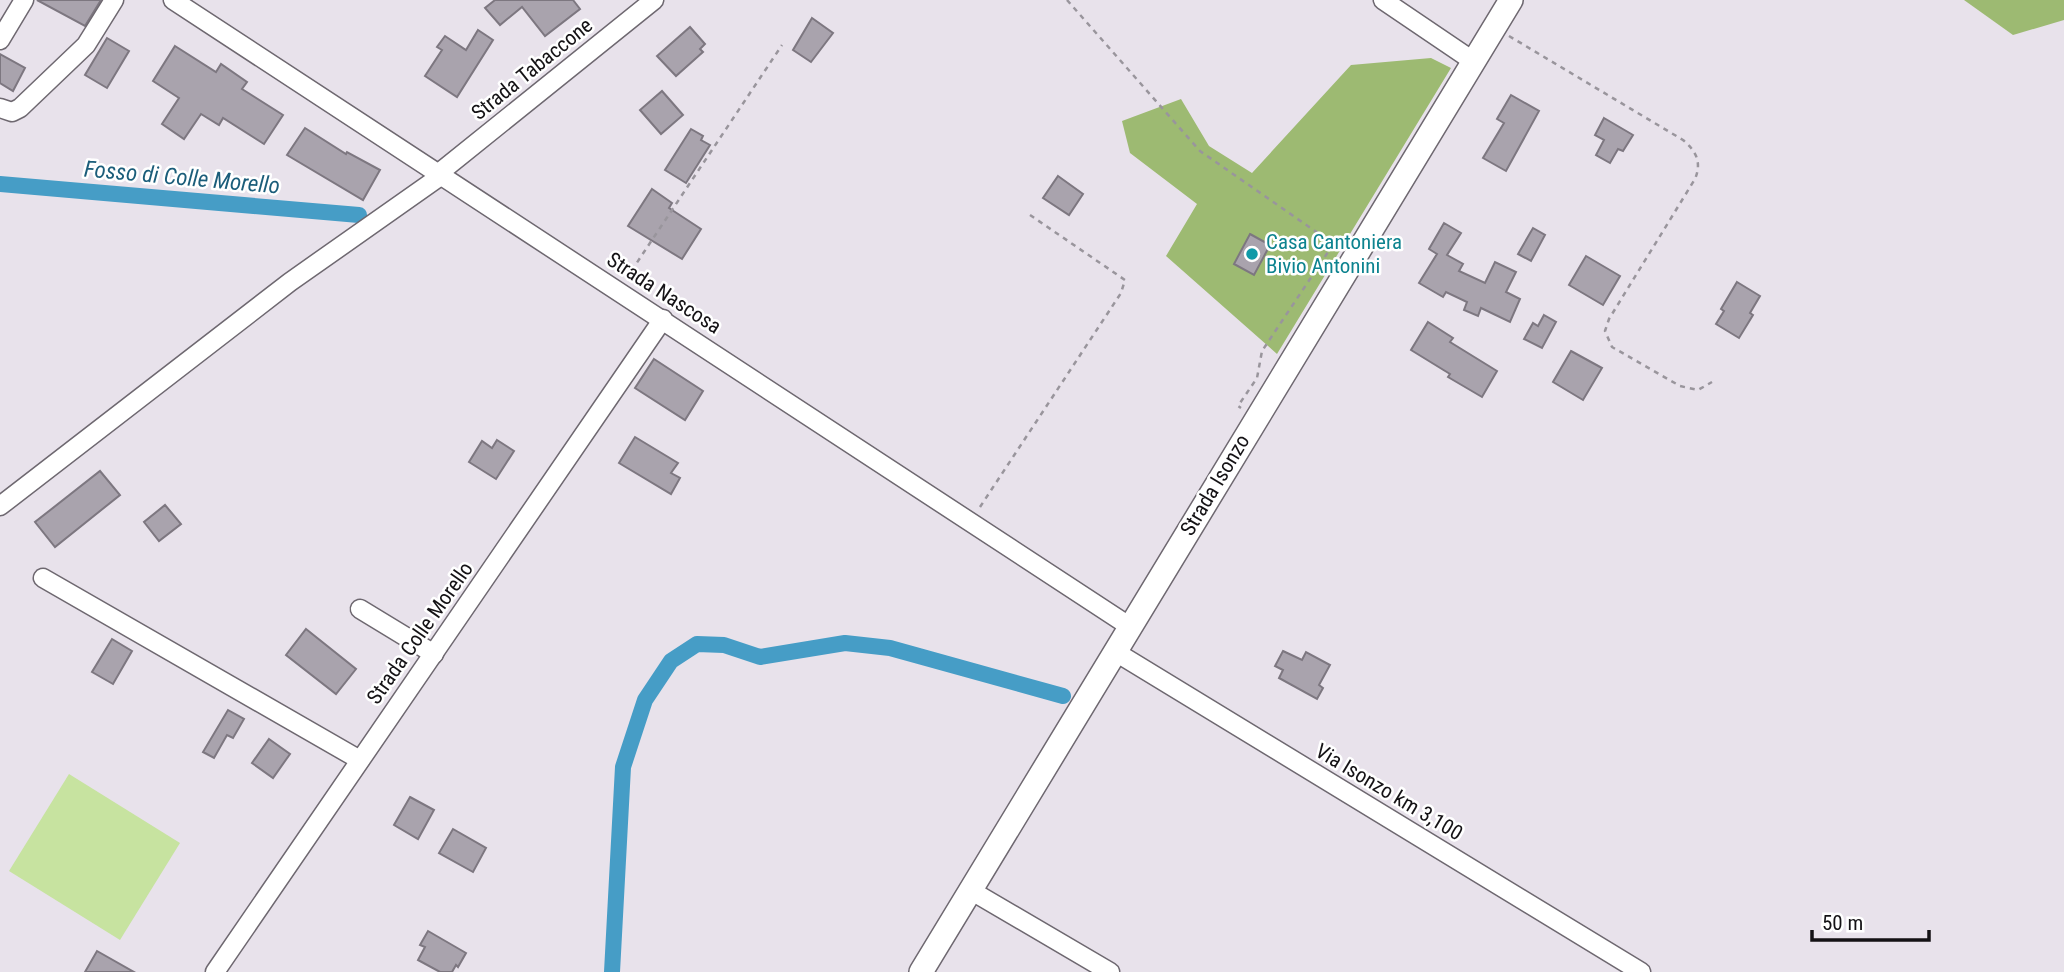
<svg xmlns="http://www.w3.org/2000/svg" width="2064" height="972" font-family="'Roboto Condensed',sans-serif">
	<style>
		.green { fill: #c7e3a0 }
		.forest { fill: #9dba72 }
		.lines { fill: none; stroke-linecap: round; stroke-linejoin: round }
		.canal { stroke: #469dc6; stroke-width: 16 }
		.building { fill: #a9a3ad; stroke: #7d7780; stroke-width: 2 }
		.minor-casing { stroke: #6e6870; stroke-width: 21 }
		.major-casing { stroke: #6e6870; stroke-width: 26 }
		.path { stroke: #99959c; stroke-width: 2.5; stroke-dasharray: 5 5; stroke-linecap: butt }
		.minor { stroke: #fff; stroke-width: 18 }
		.major { stroke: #fff; stroke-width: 23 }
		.culture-dot { fill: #0f9aa8; stroke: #fff; stroke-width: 2.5 }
		.labels { text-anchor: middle; stroke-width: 5; stroke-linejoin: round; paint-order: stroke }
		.street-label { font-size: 21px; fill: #141215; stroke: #fff }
		.culture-label { font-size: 21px; fill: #0d838f; stroke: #fff; text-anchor: start }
		.water-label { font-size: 23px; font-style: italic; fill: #1b5d7a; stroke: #fff }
	</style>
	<rect width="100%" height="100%" fill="#e8e2eb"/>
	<!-- green -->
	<path class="green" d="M69,774l111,69 -60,97 -111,-69z"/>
	<!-- forest -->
	<g class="forest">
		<path d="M1964,0h100v20l-51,15z"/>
		<path d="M1431,58l20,10 -174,286 -111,-98 31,-52 -67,-51 -8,-32 59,-22 28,47 43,27 99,-108z"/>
	</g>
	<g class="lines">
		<!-- canal -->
		<g class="canal">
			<path d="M0,184l359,31"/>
			<path d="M612,972l11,-205 22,-67 26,-39 26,-17 27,1 36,12 85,-14 45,5 173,48"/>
		</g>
	</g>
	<!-- building -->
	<g class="building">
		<path d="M37,0h64l-16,26z"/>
		<path d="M495,0h78l7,9 -35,27 -23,-29 -22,18 -15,-17z"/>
		<path d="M812,18l21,15 -22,29 -18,-12z"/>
		<path d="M690,27l15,17 -5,5 3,3 -27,24 -19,-20z"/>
		<path d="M478,30l15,10 -36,57 -32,-21 17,-26 -5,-3 8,-11 21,14z"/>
		<path d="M107,38l22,13 -22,37 -22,-13z"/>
		<path d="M175,46l41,26 5,-8 26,18 -5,7 41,26 -19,29 -41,-26 -4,7 -18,-11 -17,25 -22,-15 17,-26 -26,-17z"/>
		<path d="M0,54l25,14 -12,23 -13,-8z"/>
		<path d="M662,91l21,24 -22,19 -21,-24z"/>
		<path d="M1511,95l28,16 -33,60 -23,-13 21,-35 -7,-4z"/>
		<path d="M1604,118l29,17 -10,16 -5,-2 -8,14 -14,-8 8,-15 -9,-5z"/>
		<path d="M305,128l41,26 1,-2 33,18 -17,30 -76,-45z"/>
		<path d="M691,129l12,7 -2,4 9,5 -24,38 -21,-13z"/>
		<path d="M1058,176l25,18 -14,21 -26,-17z"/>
		<path d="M652,189l20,14 -3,5 32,21 -19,30 -54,-33z"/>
		<path d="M1444,223l17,10 -14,22 16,9 -4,7 26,12 10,-21 21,10 -10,20 14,7 -10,23 -29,-14 -3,8 -14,-6 3,-8 -21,-10 -3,5 -24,-14 18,-29 -8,-5z"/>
		<path d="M1533,228l12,7 -14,26 -13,-7z"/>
		<path d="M1250,234l20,11 -16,30 -20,-11z"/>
		<path d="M1586,256l34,20 -17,29 -34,-20z"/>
		<path d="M1737,282l23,14 -10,17 3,2 -14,23 -23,-14 8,-13 -3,-2z"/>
		<path d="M1544,315l12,7 -14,26 -18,-9 9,-16 5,3z"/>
		<path d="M1428,322l25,16 -3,4 47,29 -15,26 -34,-20 2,-3 -39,-24z"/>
		<path d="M1571,351l31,17 -19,32 -30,-18z"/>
		<path d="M654,359l49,32 -18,29 -50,-32z"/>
		<path d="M635,437l43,26 -7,10 9,5 -9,16 -52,-31z"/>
		<path d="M497,440l17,11 -18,28 -27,-17 13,-21 10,7z"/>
		<path d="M100,471l20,24 -65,52 -20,-25z"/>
		<path d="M165,505l16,19 -22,17 -15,-19z"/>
		<path d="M306,629l50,40 -20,25 -50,-39z"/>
		<path d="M112,639l20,12 -19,33 -21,-12z"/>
		<path d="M1283,651l19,9 4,-8 24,13 -11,20 4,3 -6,11 -38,-21 4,-8 -8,-4z"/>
		<path d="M228,710l16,9 -11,19 -6,-3 -13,23 -11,-6z"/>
		<path d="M269,739l21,15 -17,24 -21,-15z"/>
		<path d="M410,797l24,13 -16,29 -24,-14z"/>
		<path d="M453,829l33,19 -13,24 -34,-19z"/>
		<path d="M428,931l38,22 -8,14 -2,-2 -4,7h-12l-22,-12 7,-13 -5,-2z"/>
		<path d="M97,951l37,21h-49z"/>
	</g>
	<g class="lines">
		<!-- minor casing -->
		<g class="minor-casing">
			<g id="minor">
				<path d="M173,0l956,626"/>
				<path d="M1383,0l90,61"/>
				<path d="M0,40l24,-40"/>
				<path d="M0,108l12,4 8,-4 66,-63 28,-45"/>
				<path d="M439,173l215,-173"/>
				<path d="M0,506l290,-224 152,-107"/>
				<path d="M43,578l317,182"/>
				<path d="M360,609l74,45"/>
				<path d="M1114,651l527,321"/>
				<path d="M970,890l140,82"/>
				<path d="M215,972l448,-653"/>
			</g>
		</g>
		<!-- major casing -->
		<g class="major-casing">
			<path id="major" d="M921,972l590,-972"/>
		</g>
		<!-- path -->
		<g class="path">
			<path d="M1067,0l133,151 125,87 5,11 -68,102 -5,27 -19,28 3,2"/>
			<path d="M1509,36l174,104c13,11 19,22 12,39l-86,140 -4,12 7,16 68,39 18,4 14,-8"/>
			<path d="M626,279l156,-234"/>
			<path d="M980,507l141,-214 4,-13 -95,-65"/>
		</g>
		<!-- minor -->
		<use href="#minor" class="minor"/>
		<!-- major -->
		<use href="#major" class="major"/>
	</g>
	<!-- markers -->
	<circle class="culture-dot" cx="1252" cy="254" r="7"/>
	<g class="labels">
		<!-- street labels -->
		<g class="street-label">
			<text transform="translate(532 69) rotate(-39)" y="7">Strada Tabaccone</text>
			<text transform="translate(664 293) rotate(33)" y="7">Strada Nascosa</text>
			<text transform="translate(1215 485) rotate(-59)" y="7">Strada Isonzo</text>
			<text transform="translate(420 633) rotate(-55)" y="7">Strada Colle Morello</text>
			<text transform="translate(1389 792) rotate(31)" y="7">Via Isonzo km 3,100</text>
		</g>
		<!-- culture labels -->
		<g class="culture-label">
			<text x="1266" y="249">Casa Cantoniera<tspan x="1266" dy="24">Bivio Antonini</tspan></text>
		</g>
		<!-- water labels -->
		<g class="water-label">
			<text transform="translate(182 177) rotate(5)" y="8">Fosso di Colle Morello</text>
		</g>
	</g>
	<!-- scale -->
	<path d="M1812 930v10h117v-10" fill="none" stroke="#141215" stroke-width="3.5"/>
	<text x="1822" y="930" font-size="21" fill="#141215" stroke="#ffffff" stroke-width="5" paint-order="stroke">50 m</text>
</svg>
